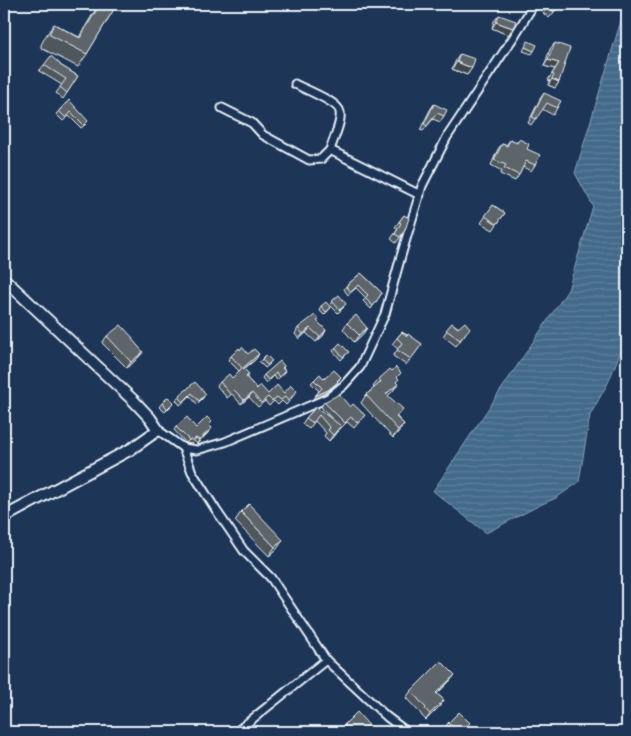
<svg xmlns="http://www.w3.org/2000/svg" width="631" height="736" font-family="'Patrick Hand',sans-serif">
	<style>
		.water { fill: url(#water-rules); stroke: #85a0b7 }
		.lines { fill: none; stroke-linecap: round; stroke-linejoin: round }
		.minor-casing { stroke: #e8f1f8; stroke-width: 11 }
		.secondary-casing { stroke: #e8f1f8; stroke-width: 14 }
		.minor { stroke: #1d3557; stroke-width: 7 }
		.secondary { stroke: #1d3557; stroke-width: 10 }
		.wall { fill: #50575b; stroke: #e8f1f8 }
		.shaded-wall { fill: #41474a; stroke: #e8f1f8 }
		.building { fill: #5d656a; stroke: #e8f1f8 }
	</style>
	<defs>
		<pattern id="water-rules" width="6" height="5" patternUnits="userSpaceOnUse" patternTransform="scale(1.25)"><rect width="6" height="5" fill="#436a8b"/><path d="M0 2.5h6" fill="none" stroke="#5e809c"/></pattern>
	</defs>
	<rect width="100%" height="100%" fill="#1d3557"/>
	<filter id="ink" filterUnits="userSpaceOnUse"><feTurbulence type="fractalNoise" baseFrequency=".02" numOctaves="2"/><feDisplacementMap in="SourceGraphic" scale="10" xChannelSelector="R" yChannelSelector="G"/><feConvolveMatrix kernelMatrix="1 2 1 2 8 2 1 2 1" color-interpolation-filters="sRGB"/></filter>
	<g filter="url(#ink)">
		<!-- water -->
		<path class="water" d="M626,4h1v332l-19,47 -18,32 -11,67 -23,16 -16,7 -54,28 -53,-42 135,-201 25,-84 -18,-33z"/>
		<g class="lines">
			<!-- minor casing -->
			<g class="minor-casing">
				<g id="minor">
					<path d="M295,84c9,5 44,18 45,28 2,10 -7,28 -10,38l90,45"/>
					<path d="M222,108l30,15 11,12 46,25 12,-1 9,-9"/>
					<path d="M158,430l25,18 14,2 28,-8 103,-44 16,-13 16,-18 25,-53 16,-58 21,-70 25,-49 68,-102 19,-31"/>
					<path d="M183,448l9,24 24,38 28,41 27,27 55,82 -90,72"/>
					<path d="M326,660l61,57 20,15"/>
				</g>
			</g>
			<!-- secondary casing -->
			<g class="secondary-casing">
				<path id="secondary" d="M4,279l130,122 16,17 8,12 -27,19 -127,68"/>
			</g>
			<!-- minor -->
			<use href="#minor" class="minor"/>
			<!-- secondary -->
			<use href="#secondary" class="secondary"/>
		</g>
		<!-- wall -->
		<g class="wall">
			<path d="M99,4h18l-30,50 -9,13 -37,-19v-3l4,-8 9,-13 25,13z"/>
			<path d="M561,4l-12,14 -6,-5 5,-6z"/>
			<path d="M499,15l9,20 -16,-7 2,-7z"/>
			<path d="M555,43l4,39 -4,6 -7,-3 2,-4 -2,-1 7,-11 -11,-3 6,-17z"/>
			<path d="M460,54l12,14 -5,7 -15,-6 4,-9z"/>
			<path d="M44,65h16l18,11 -15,23 -7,-6 6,-8 -23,-14z"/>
			<path d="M544,93l13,15 -4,7 -11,-6 -11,16 -3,-2 12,-24z"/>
			<path d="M69,100l17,24 -5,4 -12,-12 -6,5 -7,-7z"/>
			<path d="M434,104l10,12 -4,6 -7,-3 -10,12 -3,-1 10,-20z"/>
			<path d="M519,139l8,10 8,16 -4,6 -8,-4 -4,8 -4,6 -15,-7 2,-3 -11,-6 7,-16 4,-5 4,1 4,-5 6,3z"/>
			<path d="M493,205l12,8 -12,17 -12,-7z"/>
			<path d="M404,215l1,15 -9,13 -5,-4 7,-10 -3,-2z"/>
			<path d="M361,273l21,20 -11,16 -8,-8 3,-3 -10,-10 -8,7 -4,-6 2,-3z"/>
			<path d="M332,301l12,6 -6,6 -8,-8z"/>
			<path d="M321,306l10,2 -7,7 -5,-5z"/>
			<path d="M318,322l8,8 -3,6 -7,6 -10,-9 -7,6 -4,-5 3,-6z"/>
			<path d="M347,323l16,11 -9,8 -11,-13z"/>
			<path d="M452,323l14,10 -10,13 -13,-10z"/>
			<path d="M402,332l20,12 -16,21 -13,-9 5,-7 -6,-5z"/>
			<path d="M107,336l26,2 -1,2 11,12 -5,6 -11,10 -25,-25z"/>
			<path d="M335,348l11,7 -5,5 -8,-9z"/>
			<path d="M248,354l8,5 -12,10 5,5 -2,4 10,11 11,5 16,-1 10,2 -8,10 -4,-4 -4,4 -4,-4 -5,5 -4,-5 -7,6 -9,-10 -8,7 -9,-10 -5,4 -10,-12 3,-4 12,-4 7,-7 -11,-11 3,-4z"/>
			<path d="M262,359l8,5 -5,4 -6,-6z"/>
			<path d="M284,366l-1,2 2,3 -8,9 -4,-4 -7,7 -4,-5 2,-3z"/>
			<path d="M341,377l-6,8 -10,8 -12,6 6,-8 -8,-8 3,-3z"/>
			<path d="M398,378l1,1 -3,3 2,2 -6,8 -4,4 9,21 7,7 -5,7 -6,7 -32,-35 5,-8 8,-7 -1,-1 6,-8z"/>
			<path d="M195,382l9,15 -7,7 -7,-8 -10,9 -4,-5 2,-3z"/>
			<path d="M324,402l26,5 15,8 -11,13 -7,-6 -6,6 -1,-1 -3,5 -8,9 -5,-5 2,-3 -11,-12 -6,8 -7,-5 4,-6 10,-11 18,14 -13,-14z"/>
			<path d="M162,403l9,3 -6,6 -6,-5z"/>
			<path d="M209,426v6l-12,12 -3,-3 -3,3 -5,-1 -12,-13 2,-3 20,1z"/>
			<path d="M241,512l36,37 -8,7 -34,-35z"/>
			<path d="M450,681l-13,13 7,6 -5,7 -13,13 -5,-5v-1l-15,-16 5,-7z"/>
			<path d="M448,723l18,7 -3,2h-16l-3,-3z"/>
			<path d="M345,724l30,8h-37z"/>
		</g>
		<!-- shaded-wall -->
		<g class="shaded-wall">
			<path d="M496,22l17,6 -5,7 -16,-7z"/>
			<path d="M525,47l9,4 -2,3 -9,-3z"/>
			<path d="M548,60l11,3 -4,6 -11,-3z"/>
			<path d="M457,62l15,6 -5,7 -15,-6z"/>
			<path d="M552,79l7,3 -4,6 -7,-3z"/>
			<path d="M310,328l-4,5 -7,6 4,-5z"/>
			<path d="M367,328l-4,6 -9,8 5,-7z"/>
			<path d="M326,330l-3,6 -7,6 4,-5z"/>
			<path d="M143,352l-5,6 -11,10 4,-6z"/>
			<path d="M259,354l-3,5 -16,13 3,-4z"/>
			<path d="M341,377l-6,7 3,-2 -3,3 -10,8 -12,6 2,-3 22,-15z"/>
			<path d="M398,384l-6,8 -11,10 5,-8z"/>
			<path d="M252,393l-3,4 -8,7 3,-4z"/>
			<path d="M404,424l-5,7 -6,7 5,-8z"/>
			<path d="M341,426l-4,6 -8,9 4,-6z"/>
			<path d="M212,428l-3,4 -12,12 2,-4z"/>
			<path d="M196,438l-5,6 -5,-1 3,-3z"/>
			<path d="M283,540l-6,9 -8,7 6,-9z"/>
			<path d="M455,675l-5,6 -18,18 4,-6z"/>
			<path d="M444,700l-5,7 -13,13 4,-6z"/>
		</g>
		<!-- building -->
		<g class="building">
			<path d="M100,4h17l-30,50 -37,-19v-3l4,-8 26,14z"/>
			<path d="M551,4h10l-7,8 -6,-5z"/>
			<path d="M499,15l17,6 -3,7 -17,-6z"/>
			<path d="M528,41l9,4 -3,6 -9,-4z"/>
			<path d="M555,43l15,5 -11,34 -7,-3 2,-4 -2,-1 7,-11 -11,-3z"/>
			<path d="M460,54l15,5 -3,9 -15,-6z"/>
			<path d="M51,56l9,8v1l18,11 -11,17 -7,-6 6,-8 -22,-14z"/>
			<path d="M544,93l17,8 -4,7 -10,-5 -11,16 -4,-2z"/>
			<path d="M69,100l19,21 -4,4 -13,-13 -5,6 -7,-7z"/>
			<path d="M434,104l13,6 -3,6 -7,-3 -10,13 -3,-2z"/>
			<path d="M519,139l10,5 -2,5 13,6 -5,10 -9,-4 -7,14 -15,-7 2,-3 -12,-5 8,-16 5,2 3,-6 7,3z"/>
			<path d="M493,205l12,8 -8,11 -12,-8z"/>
			<path d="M404,215l5,3 -4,12 -5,7 -5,-3 6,-11 -2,-1z"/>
			<path d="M361,273l21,20 -9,13 -8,-8 3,-3 -10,-10 -7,7 -5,-6z"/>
			<path d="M339,295l7,9 -6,6 -8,-9z"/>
			<path d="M326,302l5,6 -5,4 -5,-6z"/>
			<path d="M315,315l4,5 -2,1 9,9 -6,7 -10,-9 -7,6 -5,-6z"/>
			<path d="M356,315l11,13 -8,7 -12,-12z"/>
			<path d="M465,322l5,6 -10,12 -14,-10 6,-7 6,5z"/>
			<path d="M121,325l12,13 -1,1 11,13 -12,10 -24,-26z"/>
			<path d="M402,332l5,4 1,-2 14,10 -11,15 -14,-9 5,-7 -5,-5z"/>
			<path d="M340,343l9,9 -6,5 -8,-9z"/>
			<path d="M242,347l6,7 6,-5 5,5 -16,14 6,6 -3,3 11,12 3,-4 8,9 9,-9 7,8 7,-8 6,6 -9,10 -3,-4 -4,3 -4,-3 -5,4 -4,-4 -7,6 -9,-10 -8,7 -10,-10 -4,4 -10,-12 9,-8 3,4 10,-10 -11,-12 8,-8 1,2z"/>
			<path d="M266,355l6,6 -5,4 -5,-6z"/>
			<path d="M280,361l4,5 -2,2 3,3 -6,6 -3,-4 -8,7 -4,-5z"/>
			<path d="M396,367l5,6 -4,4 2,2 -3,3 2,2 -12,10 17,15 -7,8 8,7 -6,6 -32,-35 15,-13 -2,-3 11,-10 2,2z"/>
			<path d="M334,370l7,7 -4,4 1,1 -10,8 -13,6 7,-8 -8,-8 6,-6 4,5z"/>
			<path d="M195,382l11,12 -7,7 -7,-8 -9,9 -5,-5z"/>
			<path d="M339,394l11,13 3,-3 12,11 -7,8 -7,-6 -6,6 -21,-21 10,-5z"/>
			<path d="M168,397l6,5 -7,7 -5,-6z"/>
			<path d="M316,407l25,19 -8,9 -5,-5 2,-2 -11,-13 -6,8 -7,-5z"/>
			<path d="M187,417l9,11 11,-11 5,5 -3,3 3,3 -13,12 -3,-2 -3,2h-4l-13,-13z"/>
			<path d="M249,504l34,36 -8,7 -34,-35z"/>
			<path d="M441,661l14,14 -19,18 8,7 -14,14 -5,-5 1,-1 -15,-17z"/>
			<path d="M357,712l18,20h-36l7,-7 -1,-1z"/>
			<path d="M459,712l11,11 -8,9h-4l-10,-9z"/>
		</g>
	</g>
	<!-- margin -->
	<rect width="631" height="736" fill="none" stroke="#1d3557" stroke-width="20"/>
	<rect x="10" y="10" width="611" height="716" fill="none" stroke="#e8f1f8" stroke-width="2" filter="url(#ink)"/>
</svg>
